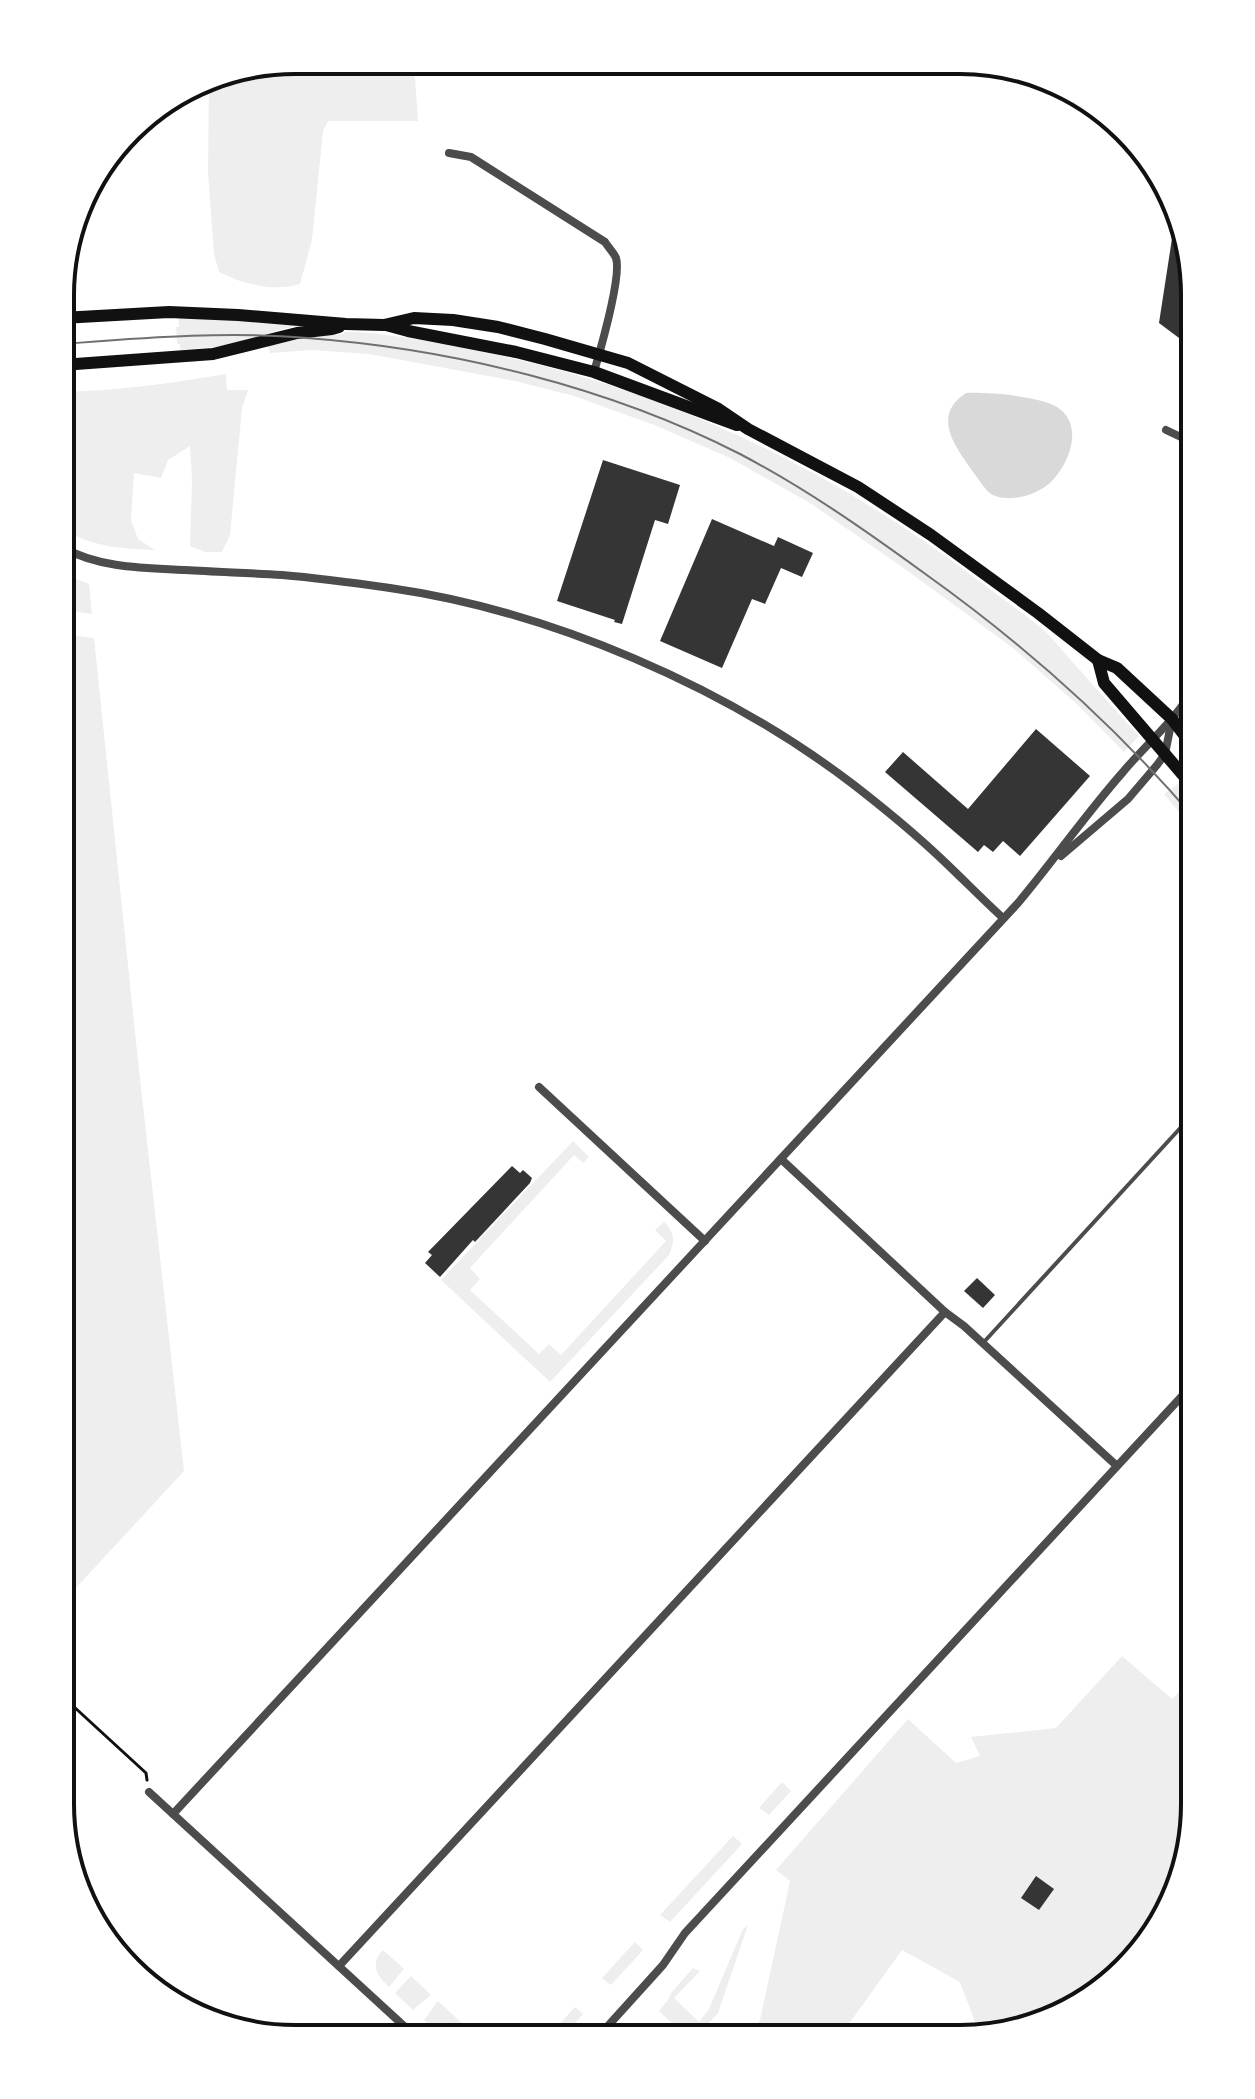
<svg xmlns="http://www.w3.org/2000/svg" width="1255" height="2099" font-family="'Golos Text',sans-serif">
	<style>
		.green { fill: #eee }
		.water { fill: #d9d9d9 }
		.building { fill: #353535 }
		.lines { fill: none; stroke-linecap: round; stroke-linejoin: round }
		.path { stroke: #111; stroke-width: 3 }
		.service { stroke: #4c4c4c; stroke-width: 4 }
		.minor { stroke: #4c4c4c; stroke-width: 8 }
		.secondary { stroke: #111; stroke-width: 12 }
		.tram { stroke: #707070; stroke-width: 2 }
		.rim { fill: none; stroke: #111; stroke-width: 4 }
	</style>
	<rect width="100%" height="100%" fill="#fff"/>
	<!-- green -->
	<g class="green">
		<path d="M295,60h71l7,5 23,-3 19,15 3,44h-90l-5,10 -11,109 -12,44c-26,8 -58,0 -81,-12l-5,-18 -6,-81 1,-96z"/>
		<path d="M178,316l124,9 -23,5 -54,16 -45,4v-6h-3l-1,-17h3z"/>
		<path d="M344,332c38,0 77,8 114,15 192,35 371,118 525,237 21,16 43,31 63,48 11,11 21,25 32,36 20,23 40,45 61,68l-15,16 -47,-48 -64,-56 -108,-79 -95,-66 -80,-45 -73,-32 -83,-30 -59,-15 -146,-27 -57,-4 -42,3 -2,-7c25,-8 50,-10 76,-12z"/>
		<path d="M226,374l1,16h21l-6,18 -12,127 -8,17h-17l-15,-6 2,-67 -2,-33 -22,14 -7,18 -27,-5 -3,47 7,19 17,11c-31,-1 -68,-3 -93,-23v-135c55,-1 110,-9 164,-18z"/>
		<path d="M62,573l27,11 3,30 -30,-4z"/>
		<path d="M61,634l33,4 44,423 46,410 -124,134z"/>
		<path d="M1178,784l3,2v-2l14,12v35l-31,-37z"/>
		<path d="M573,1141l16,16 -6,6 -9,-8 -104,113 10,11 -10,11 69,64 10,-10 12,11 105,-114 -11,-11 9,-8c11,10 11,20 5,33l-119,127 -109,-102z"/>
		<path d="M1122,1656l50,43 23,-23 -1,143 -47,128 -98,74 -69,14 -20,-53 -58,-32 -64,89 -90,-1 12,-18 30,-139 -14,-11 132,-151 48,44 24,-7 -9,-19 85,-9z"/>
		<path d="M782,1782l9,9 -22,24 -10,-7z"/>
		<path d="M733,1836l9,8 -72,78 -10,-7z"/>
		<path d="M748,1925l-30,88 -14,15 11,10h-28l-28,-27 9,-11 3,-7 22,-25 7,3 -26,27 25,24 10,-13 34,-80z"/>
		<path d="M635,1942l8,8 -32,35 -9,-7z"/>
		<path d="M383,1950l21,19 -15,18c-13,-12 -19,-23 -6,-37z"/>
		<path d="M411,1976l20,19 -18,15 -18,-17z"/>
		<path d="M438,2001l27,25 -14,11h-8l-19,-17z"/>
		<path d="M575,2007l8,7 -21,24h-15z"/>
	</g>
	<!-- water -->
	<path class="water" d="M966,393c21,-1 74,3 91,14 28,18 12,57 -6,75 -14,13 -40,21 -58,13 -8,-4 -14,-16 -20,-23 -18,-26 -42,-56 -7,-79z"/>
	<!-- building -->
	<g class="building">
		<path d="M1177,206l18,89v55l-36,-27z"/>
		<path d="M603,460l77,25 -12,39 -13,-4 -33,104 -8,-2 1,-2 -58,-19z"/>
		<path d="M712,519l62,27 4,-9 35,16 -11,24 -21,-9 -16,36 -13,-5 -30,69 -62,-27z"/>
		<path d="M1036,729l54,47 -70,80 -17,-15 -10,11 -9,-7 -6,7 -93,-80 18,-20 65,57z"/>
		<path d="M512,1166l8,7 3,-3 9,8 -2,5 -55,59 -2,-2 -33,37 -15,-14 7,-8 -4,-3z"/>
		<path d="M977,1278l18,17 -12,13 -19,-17z"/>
		<path d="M1036,1876l18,13 -15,21 -18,-12z"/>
	</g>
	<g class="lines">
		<!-- path -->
		<path class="path" d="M60,1694l86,79 1,7"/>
		<!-- service -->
		<path class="service" d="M983,1343l212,-231"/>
		<!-- minor -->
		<g class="minor">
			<path d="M449,153l22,4 134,85c3,5 9,11 11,16 6,19 -16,93 -22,114"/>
			<path d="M1166,430l19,9 10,7"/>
			<path d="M62,547c36,21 82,21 123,23 33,2 65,3 97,5 36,3 73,8 108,13 160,23 336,99 464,197 27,21 54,43 79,66 24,22 46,45 70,67"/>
			<path d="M1061,856l67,-57 29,-34 8,-11 7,-35"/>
			<path d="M539,1087l166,154"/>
			<path d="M781,1159l164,153 19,14 153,140"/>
			<path d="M149,1792l267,245"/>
			<path d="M173,1814l845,-911c36,-43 68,-89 105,-131 23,-28 54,-53 72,-86"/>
			<path d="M339,1966l606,-654"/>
			<path d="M597,2038l66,-73 22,-32 510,-551"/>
		</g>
		<!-- secondary -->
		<g class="secondary">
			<path d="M62,318l107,-6 69,3 108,9 38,1 30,-7 39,2 45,7 47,12 83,24 89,45 31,21 110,58 73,48 107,78 60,47 19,8 55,51 23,30"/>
			<path d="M386,325l22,6 108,21 78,20 143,53"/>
			<path d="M62,365l151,-11 84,-21 35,-4 7,-2"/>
			<path d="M1098,660l6,23 91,106"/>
		</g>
		<!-- tram -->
		<path class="tram" d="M62,344c81,-6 163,-13 245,-6 146,11 302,49 433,116 65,34 125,76 184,119 101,72 191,152 271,246"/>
	</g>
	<!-- crop -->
	<path d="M0 0H1255V2099H0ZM295 74H960A221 221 0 0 1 1181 295V1804A221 221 0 0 1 960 2025H295A221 221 0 0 1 74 1804V295A221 221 0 0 1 295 74Z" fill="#fff" fill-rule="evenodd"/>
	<path class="rim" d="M295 74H960A221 221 0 0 1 1181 295V1804A221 221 0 0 1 960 2025H295A221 221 0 0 1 74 1804V295A221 221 0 0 1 295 74Z"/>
</svg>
